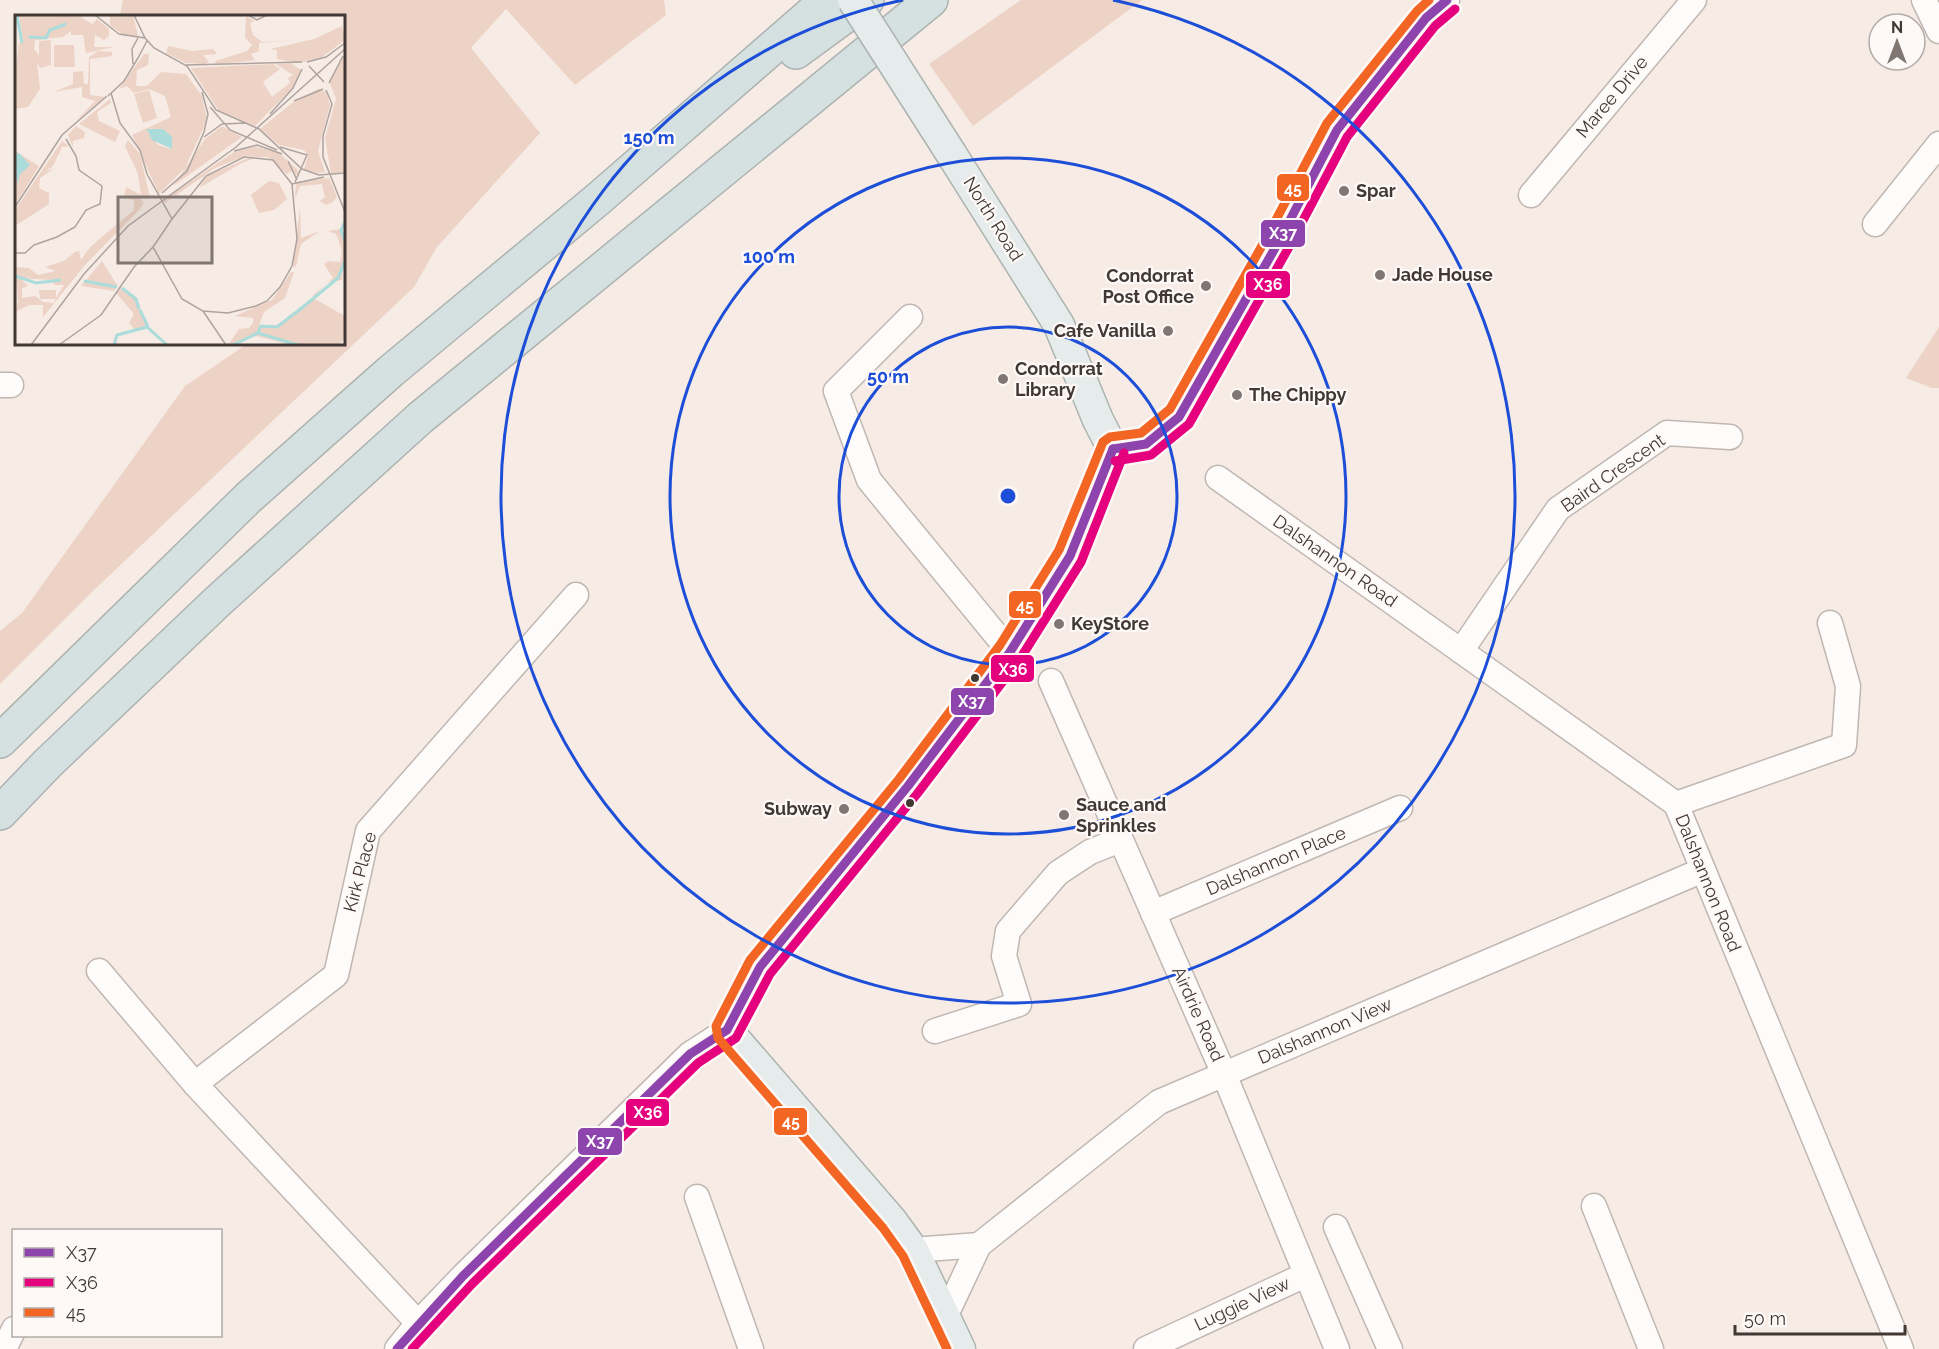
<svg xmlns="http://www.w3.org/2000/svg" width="1939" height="1349" font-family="Raleway,sans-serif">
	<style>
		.green { fill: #edd2c6 }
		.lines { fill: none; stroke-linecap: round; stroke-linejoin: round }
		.minor-casing { stroke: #c0b7b2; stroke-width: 27 }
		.major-casing { stroke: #acb3b0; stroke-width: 33 }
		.highway-casing { stroke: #acb3b0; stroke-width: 36 }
		.minor { stroke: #fefcfb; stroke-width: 24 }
		.major { stroke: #e6eceb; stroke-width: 30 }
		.highway { stroke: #d5e1e0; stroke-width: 33 }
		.major-bridge-casing { stroke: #acb3b0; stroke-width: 33; stroke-linecap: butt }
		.major-bridge { stroke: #e6eceb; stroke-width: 30 }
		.bus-1-casing { stroke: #fef9f7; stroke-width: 14 }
		.bus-2-casing { stroke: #fef9f7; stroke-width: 14 }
		.bus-3-casing { stroke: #fef9f7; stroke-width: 14 }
		.bus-1 { stroke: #8e44ad; stroke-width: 9 }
		.bus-2 { stroke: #e5007d; stroke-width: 9 }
		.bus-3 { stroke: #f26522; stroke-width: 9 }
		.ring { fill: none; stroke: #1d4ed8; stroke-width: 3 }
		.poi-dot { fill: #817772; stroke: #fef9f7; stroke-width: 2 }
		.bus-dot { fill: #413834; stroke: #fef9f7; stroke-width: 2 }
		.labels { text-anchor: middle; stroke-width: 4.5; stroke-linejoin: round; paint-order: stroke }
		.street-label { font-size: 18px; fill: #413834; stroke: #fef9f7 }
		.poi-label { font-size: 18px; font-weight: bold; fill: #413834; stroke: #fef9f7; text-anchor: start }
		.inset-river { fill: none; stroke: #a9dcda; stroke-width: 3 }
		.inset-road { fill: none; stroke: #aea39e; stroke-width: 1.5 }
		.view { fill: #817772; fill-opacity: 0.15; stroke: #817772; stroke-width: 3 }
		.inset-edge { fill: none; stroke: #413834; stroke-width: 3 }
		.centre { fill: #1d4ed8; stroke: #fef9f7; stroke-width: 3 }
		.ring-label { font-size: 18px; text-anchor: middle; font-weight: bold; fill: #1d4ed8; stroke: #fef9f7; stroke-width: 4.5; stroke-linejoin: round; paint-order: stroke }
		.line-badge { stroke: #fef9f7; stroke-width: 2 }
		.badge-label { font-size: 16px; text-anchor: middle; font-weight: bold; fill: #fff }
	</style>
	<rect width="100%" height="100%" fill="#f7ebe5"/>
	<!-- green -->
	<g class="green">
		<path d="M123,0h541l2,15 -91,70 -69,-76 -35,39 69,85 -103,114 -23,40 -321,304 -93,93v-53l22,-18 163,-227 62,-42h97v-328h-224z"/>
		<path d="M1021,0h121l-169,126 -44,-62z"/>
		<path d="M1939,327v61h-7l-26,-10z"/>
	</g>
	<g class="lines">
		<!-- minor casing -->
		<g class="minor-casing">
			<g id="minor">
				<path d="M1924,0l15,31"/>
				<path d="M1531,195l163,-195"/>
				<path d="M1875,224l64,-80"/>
				<path d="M910,317l-74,74 33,89 141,172"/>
				<path d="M0,385h11"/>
				<path d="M1113,449l33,-5 33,-27 100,-176 58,-111 89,-112 21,-18"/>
				<path d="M1218,478l458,326 225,545"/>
				<path d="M1461,651l97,-142 109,-76 63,4"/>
				<path d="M1051,681l173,393 113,275"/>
				<path d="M1676,804l168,-59 4,-59 -18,-63"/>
				<path d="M1153,913l247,-105"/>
				<path d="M99,971l96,113 223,239"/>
				<path d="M935,1031l84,-27 -15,-48 4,-25 50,-58 32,-21 30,-12"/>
				<path d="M195,1084l141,-109 32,-144 208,-236"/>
				<path d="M697,1197l54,152"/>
				<path d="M1594,1206l57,143"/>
				<path d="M1336,1227l54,122"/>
				<path d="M913,1250l66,-5"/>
				<path d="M945,1317l34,-72 180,-143 544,-232"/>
				<path d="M4,1349l10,-20"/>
				<path d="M397,1349l21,-26 45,-47 227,-222 37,-24"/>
				<path d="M1146,1349l159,-74"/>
			</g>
		</g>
		<!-- major casing -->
		<g class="major-casing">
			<path id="major" d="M952,155l107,170 39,95 15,29 -13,37 -30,70 -60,96 -102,134 -148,181 -33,63 165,191 21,29 47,99"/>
		</g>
		<!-- highway casing -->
		<g class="highway-casing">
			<g id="highway">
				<path d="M796,52l71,-52"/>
				<path d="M0,741l248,-243 143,-127 206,-171 230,-200"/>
				<path d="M0,813l47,-49 170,-162 203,-184 511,-418"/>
			</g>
		</g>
		<!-- minor -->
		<use href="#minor" class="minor"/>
		<!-- major -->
		<use href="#major" class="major"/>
		<!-- highway -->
		<use href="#highway" class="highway"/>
		<!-- major-bridge casing -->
		<g class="major-bridge-casing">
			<path id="major-bridge" d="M853,0l99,155"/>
		</g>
		<!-- major-bridge -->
		<use href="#major-bridge" class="major-bridge"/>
		<!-- bus-1 casing -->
		<g class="bus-1-casing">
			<g id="bus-1">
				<path d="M1113,449l33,-5 33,-27 100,-176 58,-111 89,-112 21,-18"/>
				<path d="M397,1349l66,-73 227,-222 37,-24 33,-63 148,-181 102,-134 60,-96 43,-107"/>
			</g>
		</g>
		<!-- bus-2 casing -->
		<g class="bus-2-casing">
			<g id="bus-2">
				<path d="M1115,461l36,-6 38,-31 100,-177 58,-110 88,-111 20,-17"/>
				<path d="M412,1349l60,-65 226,-221 38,-25 34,-64 147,-180 103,-135 61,-97 43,-109"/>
			</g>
		</g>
		<!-- bus-3 casing -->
		<g class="bus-3-casing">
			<path id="bus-3" d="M947,1349l-44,-93 -20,-28 -165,-190 -2,-12 34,-66 149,-181 101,-134 59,-95 44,-108 7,-5 31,-4 29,-24 98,-174 59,-112 90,-112 12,-11"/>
		</g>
		<!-- bus-1 -->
		<use href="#bus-1" class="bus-1"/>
		<!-- bus-2 -->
		<use href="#bus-2" class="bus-2"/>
		<!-- bus-3 -->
		<use href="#bus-3" class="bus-3"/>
	</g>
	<!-- distance rings -->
	<g class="ring">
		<circle cx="1008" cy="496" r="169"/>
		<circle cx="1008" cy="496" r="338"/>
		<path d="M1113 0A507 507 0 1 1 903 0"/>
	</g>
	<!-- markers -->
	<g class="poi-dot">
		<circle cx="1344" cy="191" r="6"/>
		<circle cx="1380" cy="275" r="6"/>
		<circle cx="1206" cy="286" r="6"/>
		<circle cx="1168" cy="331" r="6"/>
		<circle cx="1003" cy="379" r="6"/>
		<circle cx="1237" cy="395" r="6"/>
		<circle cx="1059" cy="624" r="6"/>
		<circle cx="844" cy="809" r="6"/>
		<circle cx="1064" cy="815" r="6"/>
	</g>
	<g class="bus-dot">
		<circle cx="975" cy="678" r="5"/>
		<circle cx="910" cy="803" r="5"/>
	</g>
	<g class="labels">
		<!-- street labels -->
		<g class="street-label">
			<text transform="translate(1612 97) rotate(-50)" y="6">Maree Drive</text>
			<text transform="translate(993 219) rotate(58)" y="6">North Road</text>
			<text transform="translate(1613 473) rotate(-35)" y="6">Baird Crescent</text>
			<text transform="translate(1335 561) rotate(35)" y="6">Dalshannon Road</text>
			<text transform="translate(1276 861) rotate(-23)" y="6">Dalshannon Place</text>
			<text transform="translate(360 872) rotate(-75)" y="6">Kirk Place</text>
			<text transform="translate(1708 883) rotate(68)" y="6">Dalshannon Road</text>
			<text transform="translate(1198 1014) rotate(66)" y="6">Airdrie Road</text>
			<text transform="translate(1325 1031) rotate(-23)" y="6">Dalshannon View</text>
			<text transform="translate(1242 1304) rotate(-25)" y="6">Luggie View</text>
		</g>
		<!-- poi labels -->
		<g class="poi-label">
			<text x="1356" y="197">Spar</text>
			<text x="1392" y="281">Jade House</text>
			<text x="1194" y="282" text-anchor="end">Condorrat<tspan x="1194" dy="21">Post Office</tspan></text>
			<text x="1156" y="337" text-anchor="end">Cafe Vanilla</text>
			<text x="1015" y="375">Condorrat<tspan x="1015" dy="21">Library</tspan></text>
			<text x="1249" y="401">The Chippy</text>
			<text x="1071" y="630">KeyStore</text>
			<text x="1076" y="811">Sauce and<tspan x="1076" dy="21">Sprinkles</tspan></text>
			<text x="832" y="815" text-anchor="end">Subway</text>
		</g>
	</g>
	<!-- overview -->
	<g transform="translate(15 15)">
		<rect width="330" height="330" fill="#f7ebe5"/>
		<path d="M4,0h59l14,9 5,-5 12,10v7l-5,4 -9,-5 -1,12h20l-28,6 -3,-18h-12v-4l-8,6 -28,3 -1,9 5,6v-14l12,-1v25l-11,3 -3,-6 3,27 -12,18 -13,2v-36l4,-30 4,-2zM95,0h23l5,21h-13l-15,-11zM231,1l8,5 -4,2 3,12 9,7 39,-2 -42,3v8l-8,3 4,6 -39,5 -1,-4 32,-10 5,-6 -7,-7zM327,11l3,14 -24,18 -22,5 -22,-4v-9l-7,-1 44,-10zM39,30h20l1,22h-21zM153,31l24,5 21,-2 4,5 -14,1 6,7 -4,2 -19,-1 -20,-10zM83,36l14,1v4l-22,3v36l15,2 -29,24 19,-20 -13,-4v-10l-28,5 19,-8v-12l10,-1 1,13h4l1,-27zM129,39h5l-1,11 -11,5 -1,16h11l14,-14 25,2 16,22 5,24 -22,48 -26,26 -27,-59 39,-18 -6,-21 -16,-7 -15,4 -7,-7 -8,3zM135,113l18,5 3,16 -13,-4 -8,-10zM330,39v118l-14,2 -6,-36 11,-39 -7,-18zM275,48l11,7 -7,16 -39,40 -36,-15 -28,-43 82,-4 7,5 -17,13 9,15 18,-14 -2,-5 5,-3 -17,-11zM304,74l7,3 4,13 -12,46 7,21 -9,1 -12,-4 4,-13 -4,-6 -25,-5 -19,-16 32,-26zM134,75l8,28 -14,5 -9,-29zM95,84l1,4 -14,9 2,9 21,10 -5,11 -36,-18zM61,111l9,6 -1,6 -11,3v7l-5,-13zM207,111l20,11 -69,49 32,-47zM113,125l12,14 10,44 -9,1 3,4 -6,8 -53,54 -42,52v-12h-14l-14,7 3,-11 -3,-34 14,1 9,7 18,-4 -11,-4 19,-6 11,-9 4,-1 2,9 9,-13 44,-37v-10l-10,-2 2,-11 15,8 -3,-21 -13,-28zM5,263l31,2 4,5h9l-8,13v-8h-17l1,9h16l-3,4 -10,-1 -8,-6 -13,2v-10l6,-2zM47,126l7,5 -7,1 -9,19 -8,6 10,-4 -15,10 -1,10 10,5v11l-34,22v-16zM238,131l26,7 21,19 -2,4 -7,-5 -4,3 -19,-17 -23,-1 -30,12 -50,35 -2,-3 71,-48zM0,136l24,15 -24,39zM238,141l12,2 -9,-1 -16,7 -41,24 8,-12zM314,163l8,19 -4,5 -7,3 -6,-4 5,-4 -3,-13 -22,2 -5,13 1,-17zM254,166l10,2 8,16 -13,11 -15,3 -8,-18zM285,193l1,30 19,-7 -19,13 -5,23 -3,-1zM325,214l5,13 -3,38 -14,2 -14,14 -1,-1 20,-17 -9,-14 4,-3 12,1 2,-12 -6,-16 -8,-3zM87,246l15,24 -3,6 -33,-5zM276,257h3l-9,26 -21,14 -5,13h18l36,-27 32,18v22l-6,7h-47l-36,-9 -28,9 11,-16 10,-1 4,-5v-5l-18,-2 37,-16zM106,273l14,11 13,26 -13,5 -6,-7 5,-9 -18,-21z" fill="#edd2c6" fill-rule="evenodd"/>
		<path d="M132,114h16l9,8v12l-20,-9zM4,138l11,12 -10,9 -3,11 -2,-31z" fill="#a9dcda"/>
		<path class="inset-river" d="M2,1l5,27M14,22l17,1 4,-8 16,-6M330,207l-4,8 4,11M0,261l21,7 25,-3M69,266l33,6M107,273l14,11 3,10M125,295l8,17M243,318l3,-7 16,1 26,-20 35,-29 7,-17M99,330l3,-10 30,-8 20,18M218,330l25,-12 40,12"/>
		<path class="inset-road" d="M80,0l24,19 26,4 9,10 33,18 29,44 43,19 43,40 17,6 26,-2M119,0l11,23M233,0l9,5 10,-5M123,43l9,-17M292,47l19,-5 19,-14M118,49l-1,-15 6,-11M171,50l116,-3M294,51l15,16M314,68l14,-27M311,75l6,14 -9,32v21l22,55M96,78l9,30 20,27 7,24 25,45 -19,28 29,52 21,12 23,34M93,81l16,-15 14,-23M279,86l29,-12M195,92l20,23 47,20M255,99l23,-26 9,-19M189,122l18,-13 24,-1M265,132l27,8 -12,27M219,136l23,-6 25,9M273,146l9,19M277,169l32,-7M147,178l25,-22 17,-39 4,-18 -6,-22M0,192l47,-72 45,-39M157,204l34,-43 38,-19 29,3 19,24 5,55 -5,27 -12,21 -13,14 -11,5 -28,7 -25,-2M0,238h10l9,-8 23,-8 18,-10 11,-17 14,-6 2,-18 -23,-16 -3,-14 -10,-17M16,330l53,-71 44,-48 108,-79 109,-98M44,330l42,-30 33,-48 19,-20"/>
		<path class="view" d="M103,182h94v66h-94z"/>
		<rect width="330" height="330" class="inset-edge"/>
	</g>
	<circle cx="1008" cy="496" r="9" class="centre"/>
	<g class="ring-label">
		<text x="649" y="144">150 m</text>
		<text x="769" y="263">100 m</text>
		<text x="888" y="383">50 m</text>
	</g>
	<g class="line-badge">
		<rect x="1276" y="173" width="34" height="29" rx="6" fill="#f26522"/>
		<rect x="1260" y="219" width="46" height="29" rx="6" fill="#8e44ad"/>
		<rect x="1245" y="270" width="46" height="29" rx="6" fill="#e5007d"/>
		<rect x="1008" y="590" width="34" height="29" rx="6" fill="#f26522"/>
		<rect x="990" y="654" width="45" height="29" rx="6" fill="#e5007d"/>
		<rect x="950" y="687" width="45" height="29" rx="6" fill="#8e44ad"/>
		<rect x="625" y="1098" width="45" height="29" rx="6" fill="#e5007d"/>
		<rect x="773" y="1107" width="35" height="29" rx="6" fill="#f26522"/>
		<rect x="577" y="1127" width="46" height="29" rx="6" fill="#8e44ad"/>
	</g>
	<g class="badge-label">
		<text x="1293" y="194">45</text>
		<text x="1283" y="239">X37</text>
		<text x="1268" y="290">X36</text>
		<text x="1025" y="611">45</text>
		<text x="1013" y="675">X36</text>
		<text x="972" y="707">X37</text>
		<text x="648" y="1118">X36</text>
		<text x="791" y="1127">45</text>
		<text x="600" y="1147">X37</text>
	</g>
	<!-- legend -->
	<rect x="12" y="1229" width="210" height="108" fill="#fef9f7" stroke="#b2aca9" stroke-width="1.5"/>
	<rect x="24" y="1248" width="30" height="9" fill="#8e44ad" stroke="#b2aca9" stroke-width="1.5"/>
	<text x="66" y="1259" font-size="18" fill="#413834">X37</text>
	<rect x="24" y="1278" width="30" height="9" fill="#e5007d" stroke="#b2aca9" stroke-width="1.5"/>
	<text x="66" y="1289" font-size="18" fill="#413834">X36</text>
	<rect x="24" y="1308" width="30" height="9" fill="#f26522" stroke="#b2aca9" stroke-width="1.5"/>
	<text x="66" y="1319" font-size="18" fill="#413834">45</text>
	<!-- north arrow -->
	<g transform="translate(1897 42)"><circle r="28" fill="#fef9f7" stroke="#b2aca9" stroke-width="1.5"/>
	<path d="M0-4.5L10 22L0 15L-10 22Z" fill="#817772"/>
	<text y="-9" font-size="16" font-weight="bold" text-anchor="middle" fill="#413834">N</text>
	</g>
	<!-- scale -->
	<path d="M1735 1325v9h170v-9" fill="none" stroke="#413834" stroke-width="3"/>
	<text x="1744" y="1325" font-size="18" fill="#413834" stroke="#fef9f7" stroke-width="4.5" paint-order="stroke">50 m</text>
</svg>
